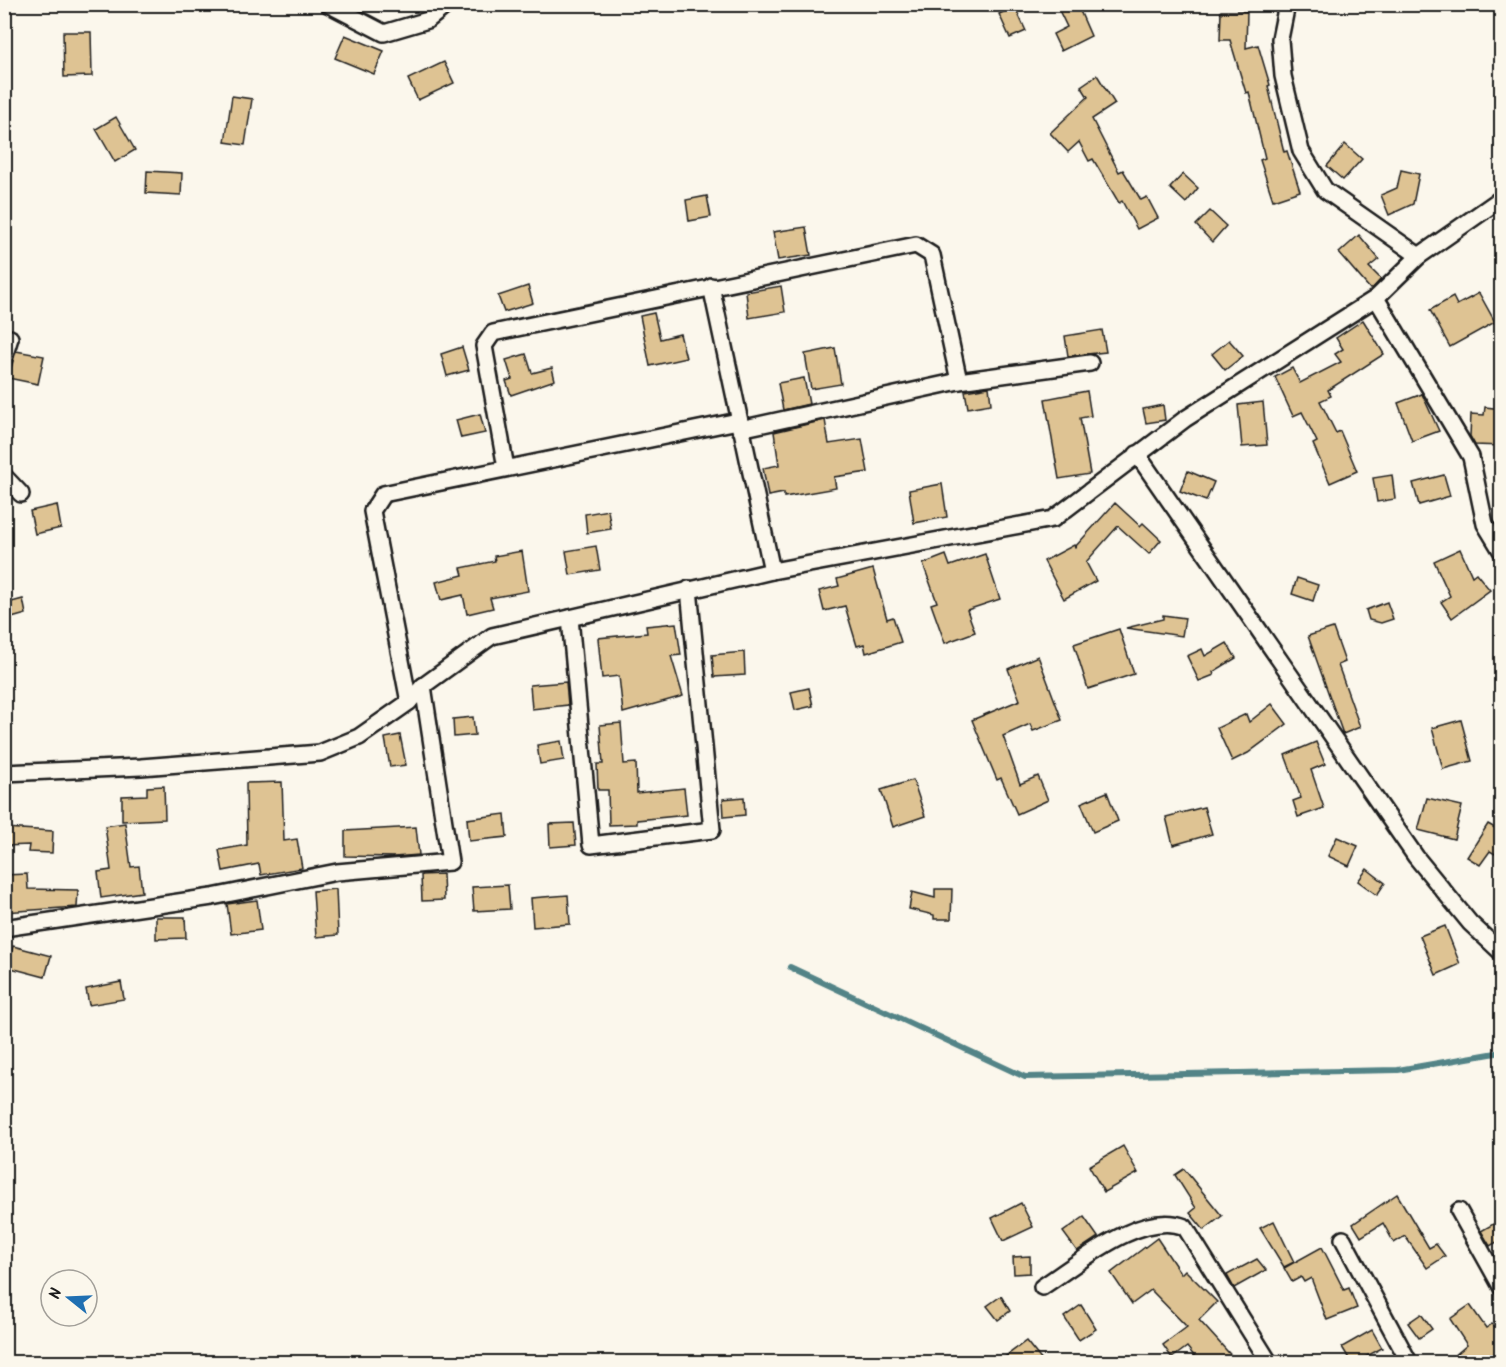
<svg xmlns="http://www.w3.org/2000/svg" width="1506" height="1367" font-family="Kalam,sans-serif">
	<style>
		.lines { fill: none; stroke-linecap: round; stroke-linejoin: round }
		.stream { stroke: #538487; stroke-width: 6 }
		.building { fill: #dec393; stroke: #1c1c1c; stroke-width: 1.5 }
		.minor-casing { stroke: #1c1c1c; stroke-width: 20 }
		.minor { stroke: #fbf7ec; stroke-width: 15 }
	</style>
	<rect width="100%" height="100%" fill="#fbf7ec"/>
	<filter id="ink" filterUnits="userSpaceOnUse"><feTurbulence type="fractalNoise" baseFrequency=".0167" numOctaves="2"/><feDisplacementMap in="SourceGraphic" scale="12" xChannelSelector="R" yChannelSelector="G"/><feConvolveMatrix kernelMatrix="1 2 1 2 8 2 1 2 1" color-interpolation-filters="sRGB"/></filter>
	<g filter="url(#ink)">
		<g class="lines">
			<!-- stream -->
			<path class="stream" d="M790,967l235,110 373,-7 104,-18"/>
		</g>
		<!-- building -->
		<g class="building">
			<path d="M1056,4h21l14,32 -30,15 -8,-17 14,-7z"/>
			<path d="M1015,7l11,24 -16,7 -11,-24z"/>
			<path d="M1221,11h26l-1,37 12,-3 12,40 -2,1 16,66 3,-1 13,40 -27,9 -13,-40 5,-2 -16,-66 -3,1 -16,-53h-10z"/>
			<path d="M63,32h28l1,44 -28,1z"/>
			<path d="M345,35l39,16 -10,23 -39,-16z"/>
			<path d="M444,62l10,21 -36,17 -10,-21z"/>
			<path d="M1097,75l18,29 -23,15 27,53 4,-2 18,30 6,-3 11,21 -21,11 -15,-28 -3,2 -26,-44 -4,2 -10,-19 -11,10 -18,-19 38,-36 -7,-11z"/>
			<path d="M232,96l20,3 -7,46 -20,-3z"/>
			<path d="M116,117l19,33 -20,12 -19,-33z"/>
			<path d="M1345,144l17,15 -19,21 -16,-14z"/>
			<path d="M1401,170l18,4 -6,30 -24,11 -8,-20 16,-7z"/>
			<path d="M147,171l35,2 -1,22 -35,-2z"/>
			<path d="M1183,174l15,14 -12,15 -16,-15z"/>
			<path d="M707,196l4,21 -22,4 -3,-21z"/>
			<path d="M1210,211l16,15 -14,16 -16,-17z"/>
			<path d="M806,227l5,28 -33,5 -5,-28z"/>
			<path d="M1359,235l20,24 -10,8 12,12 -10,11 -32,-37z"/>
			<path d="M528,286l5,17 -29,9 -6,-16z"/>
			<path d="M781,286l4,26 -36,6 -3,-26z"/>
			<path d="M1479,293l16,29 -45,25 -20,-37 23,-13 4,8z"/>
			<path d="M654,313l6,26 20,-5 6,24 -36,8 -10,-50z"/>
			<path d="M1363,320l21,34 -56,36 3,6 -11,5 16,32 4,-2 17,40 -27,12 -17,-39 4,-2 -15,-30 -9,4 -18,-39 17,-9 8,15 41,-21 -6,-8 8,-5 -7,-11z"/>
			<path d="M1102,330l4,22 -38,4 -3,-20z"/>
			<path d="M1229,340l14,16 -18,14 -13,-16z"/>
			<path d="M462,347l7,23 -22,6 -6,-22z"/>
			<path d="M835,348l6,36 -30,5 -6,-35z"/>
			<path d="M16,351l28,5 -6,28 -30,-6z"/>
			<path d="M526,354l6,19 20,-5 3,12 -44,15 -5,-14 6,-2 -6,-19z"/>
			<path d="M804,378l5,26 -26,6 -5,-27z"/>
			<path d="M989,387l2,17 -23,4 -3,-17z"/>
			<path d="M1087,391l4,25 -11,2 10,56 -31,5 -14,-80z"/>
			<path d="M1422,394l17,37 -27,10 -14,-38z"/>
			<path d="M1263,402l4,43 -25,2 -4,-42z"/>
			<path d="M1163,405l2,15 -19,3 -3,-14z"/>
			<path d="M1485,407l17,2v37l-27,-1 -5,-9 1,-22 13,1z"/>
			<path d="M480,414l5,19 -24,5 -5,-18z"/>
			<path d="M825,420l4,24 33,-5 6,33 -34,5 2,11 -52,9v-4l-16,3 -5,-28 16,-3 -5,-33z"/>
			<path d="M1188,471l26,11 -8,19 -26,-10z"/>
			<path d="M1392,475l3,24 -18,3 -4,-24z"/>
			<path d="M1444,475l6,21 -31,9 -6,-22z"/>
			<path d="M942,484l5,33 -33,6 -5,-33z"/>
			<path d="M1115,503l25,23 3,-3 18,17 -12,14 -31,-28 -32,36 10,19 -32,18 -20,-38 30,-16 1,2z"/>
			<path d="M57,505l4,23 -26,6 -5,-23z"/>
			<path d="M608,510l3,19 -24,4 -2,-19z"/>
			<path d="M596,546l4,24 -30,5 -4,-24z"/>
			<path d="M1460,549l12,27 4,-3 14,17 -38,28 -11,-16 9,-6 -16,-35z"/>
			<path d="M522,551l6,40 -38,7 3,10 -26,6 -4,-19 -22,5 -5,-18 27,-7 -2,-7 34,-7 -1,-5z"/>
			<path d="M985,554l15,45 -33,11 8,22 -30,11 -14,-39 6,-2 -14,-38 23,-9 4,11z"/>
			<path d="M873,569l14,50 6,-2 8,25 -35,11 -2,-9 -7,2 -12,-40 -21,5 -5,-20 20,-5 -2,-7z"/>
			<path d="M1297,578l21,7 -5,16 -21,-7z"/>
			<path d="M23,599l3,15 -18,5 -4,-15z"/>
			<path d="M1387,602l6,17 -12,4 -12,-3 -3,-10z"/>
			<path d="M1163,615l22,3 -3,18 -56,-8 37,-9z"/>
			<path d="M676,623l5,32 -10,1 12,40 -60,17 -4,-37 -17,2 -4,-40 49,-5 -1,-7z"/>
			<path d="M1333,628l12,34 -7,3 22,62 -17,7 -35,-98z"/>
			<path d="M1119,629l15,45 -46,15 -14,-45z"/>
			<path d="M1227,643l9,15 -23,14 1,3 -15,6 -12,-25 15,-7 3,7z"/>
			<path d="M744,652l1,23 -31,2 -2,-22z"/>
			<path d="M1038,656l24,64 -29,11 -3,-7 -27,12 17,48 18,-8 10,24 -31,14 -16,-36 -4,2 -25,-60 48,-20 -12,-31z"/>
			<path d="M566,682l2,23 -36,4 -2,-24z"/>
			<path d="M809,688l4,18 -18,4 -4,-18z"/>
			<path d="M1272,704l15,20 -39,29 -16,8 -15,-33 29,-14 3,8z"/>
			<path d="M473,717l2,18 -21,2 -1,-18z"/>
			<path d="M1461,720l11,41 -29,8 -11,-41z"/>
			<path d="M621,723l3,41 12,-1 1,30 47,-5 3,27 -50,5v4l-28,1 -1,-35h-10l-1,-26h6l-3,-39z"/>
			<path d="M400,735l6,30 -16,2 -5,-29z"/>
			<path d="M561,741l3,19 -24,4 -3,-19z"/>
			<path d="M1316,742l9,22 -14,6 13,38 -26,9 -5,-16 8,-3 -16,-43z"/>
			<path d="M913,780l12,36 -32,11 -12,-37z"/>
			<path d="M282,782l2,59 13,-2 5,29 -41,7 -2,-11 -36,7 -4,-21 28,-5 -1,-62z"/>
			<path d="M164,786l1,33 -43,2v-25l25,-1v-8z"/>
			<path d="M1107,792l11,29 -25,11 -12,-29z"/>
			<path d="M744,797l1,18 -21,2 -1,-18z"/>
			<path d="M1427,798l35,8 -8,33 -36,-9z"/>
			<path d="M1204,807l8,27 -39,11 -7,-28z"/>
			<path d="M505,814l2,23 -38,4 -2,-22z"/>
			<path d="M125,823l6,44 8,-1 3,26 -41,6 -3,-26 13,-2 -6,-44z"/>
			<path d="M574,823l2,22 -26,2 -1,-23z"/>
			<path d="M1488,824l14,8v26l-12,-7 -10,14 -13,-8z"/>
			<path d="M416,827l3,28 -25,2 -49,-1v-25z"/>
			<path d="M4,828l49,3 -1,22 -24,-1 1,-7 -25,1z"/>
			<path d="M1337,837l21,9 -9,20 -21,-10z"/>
			<path d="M1367,869l18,14 -8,12 -19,-14z"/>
			<path d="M27,874l1,15 50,1 -1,17 -73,5v-37z"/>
			<path d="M443,874l1,26 -22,1 -1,-26z"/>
			<path d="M508,885l2,24 -36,2 -2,-24z"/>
			<path d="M336,889l2,46 -22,2 -3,-46z"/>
			<path d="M935,889h17l-1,30h-17v-4l-25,-6 3,-17 23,6z"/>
			<path d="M568,895l2,29 -37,3 -2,-29z"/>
			<path d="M257,900l4,30 -30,4 -4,-30z"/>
			<path d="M156,917h29l1,21 -30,1z"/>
			<path d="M1445,926l15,38 -24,11 -16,-39z"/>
			<path d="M13,946l38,10 -6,21 -38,-10z"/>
			<path d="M121,982l3,17 -35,6 -3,-16z"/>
			<path d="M1123,1146l15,27 -34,19 -15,-26z"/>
			<path d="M1184,1169l38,47 -18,14 -14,-17 6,-5 -21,-33z"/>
			<path d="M1397,1194l32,54 7,-4 9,12 -18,12 -22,-32 -11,7 -11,-20 -22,14 -8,-13z"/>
			<path d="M1021,1203l12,24 -30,14 -11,-23z"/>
			<path d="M1084,1217l14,20 -21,14 -14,-19z"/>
			<path d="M1274,1221l20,41 -10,5 -24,-39z"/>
			<path d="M1495,1223l7,16 -12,7 -9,-15z"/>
			<path d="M1157,1238l24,36 4,-4 32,32 -18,18 38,42h-38l-12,-15 -15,11 -9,-13 24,-18 -36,-37 -19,14 -21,-31z"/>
			<path d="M1322,1247l22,43 5,-2 8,20 -30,12 -16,-42 -7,4 -3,-5 -9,5 -8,-14z"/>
			<path d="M1030,1256v17l-16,1 -1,-17z"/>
			<path d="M1257,1259l9,11 -32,18 -7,-13z"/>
			<path d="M1001,1296l9,15 -12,9 -11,-14z"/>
			<path d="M1081,1305l15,24 -17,11 -15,-23z"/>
			<path d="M1470,1305l16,23 6,-4 10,11v21l-8,6h-47l20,-17 -17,-26z"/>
			<path d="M1421,1314l11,15 -13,9 -11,-15z"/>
			<path d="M1372,1330l10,18 -26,14h-5l-9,-15z"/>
			<path d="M1026,1341l17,21h-45z"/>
		</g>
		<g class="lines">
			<!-- minor casing -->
			<g class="minor-casing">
				<g id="minor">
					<path d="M328,4l56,29 44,-13 20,-16"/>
					<path d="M1287,4l-7,35 3,37 18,75 24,39 94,66"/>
					<path d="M711,286l61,285"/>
					<path d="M1376,298l95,159 14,67 17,28"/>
					<path d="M4,357l6,-19"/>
					<path d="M740,429l219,-48 131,-18"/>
					<path d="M1137,454l279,403 54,66 32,30"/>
					<path d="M506,468l-22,-122 9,-13 423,-88 16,10 27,126"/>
					<path d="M4,476l17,18"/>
					<path d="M570,618l21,227 121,-15 -23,-241"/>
					<path d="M409,702l-37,-191 11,-17 355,-73"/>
					<path d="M4,773l137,-6 179,-14 39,-16 50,-35 14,-16 69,-50 280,-65 281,-52 132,-100 191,-121 43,-42 83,-58"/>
					<path d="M4,928l208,-31 125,-25 113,-10 -27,-176"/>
					<path d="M1459,1211l43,77"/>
					<path d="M1343,1239l66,123"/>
					<path d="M1042,1287c36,-23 99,-78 143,-60l84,135"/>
				</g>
			</g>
			<!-- minor -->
			<use href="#minor" class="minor"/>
		</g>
	</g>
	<!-- margin -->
	<rect width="1506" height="1367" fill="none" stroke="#fbf7ec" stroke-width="24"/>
	<rect x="12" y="12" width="1482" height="1343" fill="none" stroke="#1c1c1c" stroke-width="2" filter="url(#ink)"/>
	<!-- north arrow -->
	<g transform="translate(69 1298) rotate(288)"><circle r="28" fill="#fbf7ec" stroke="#a29f99" stroke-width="1.5"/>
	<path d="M0-4.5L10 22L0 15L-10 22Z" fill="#1f6fb2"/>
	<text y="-9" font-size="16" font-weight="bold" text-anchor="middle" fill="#1c1c1c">N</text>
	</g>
</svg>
